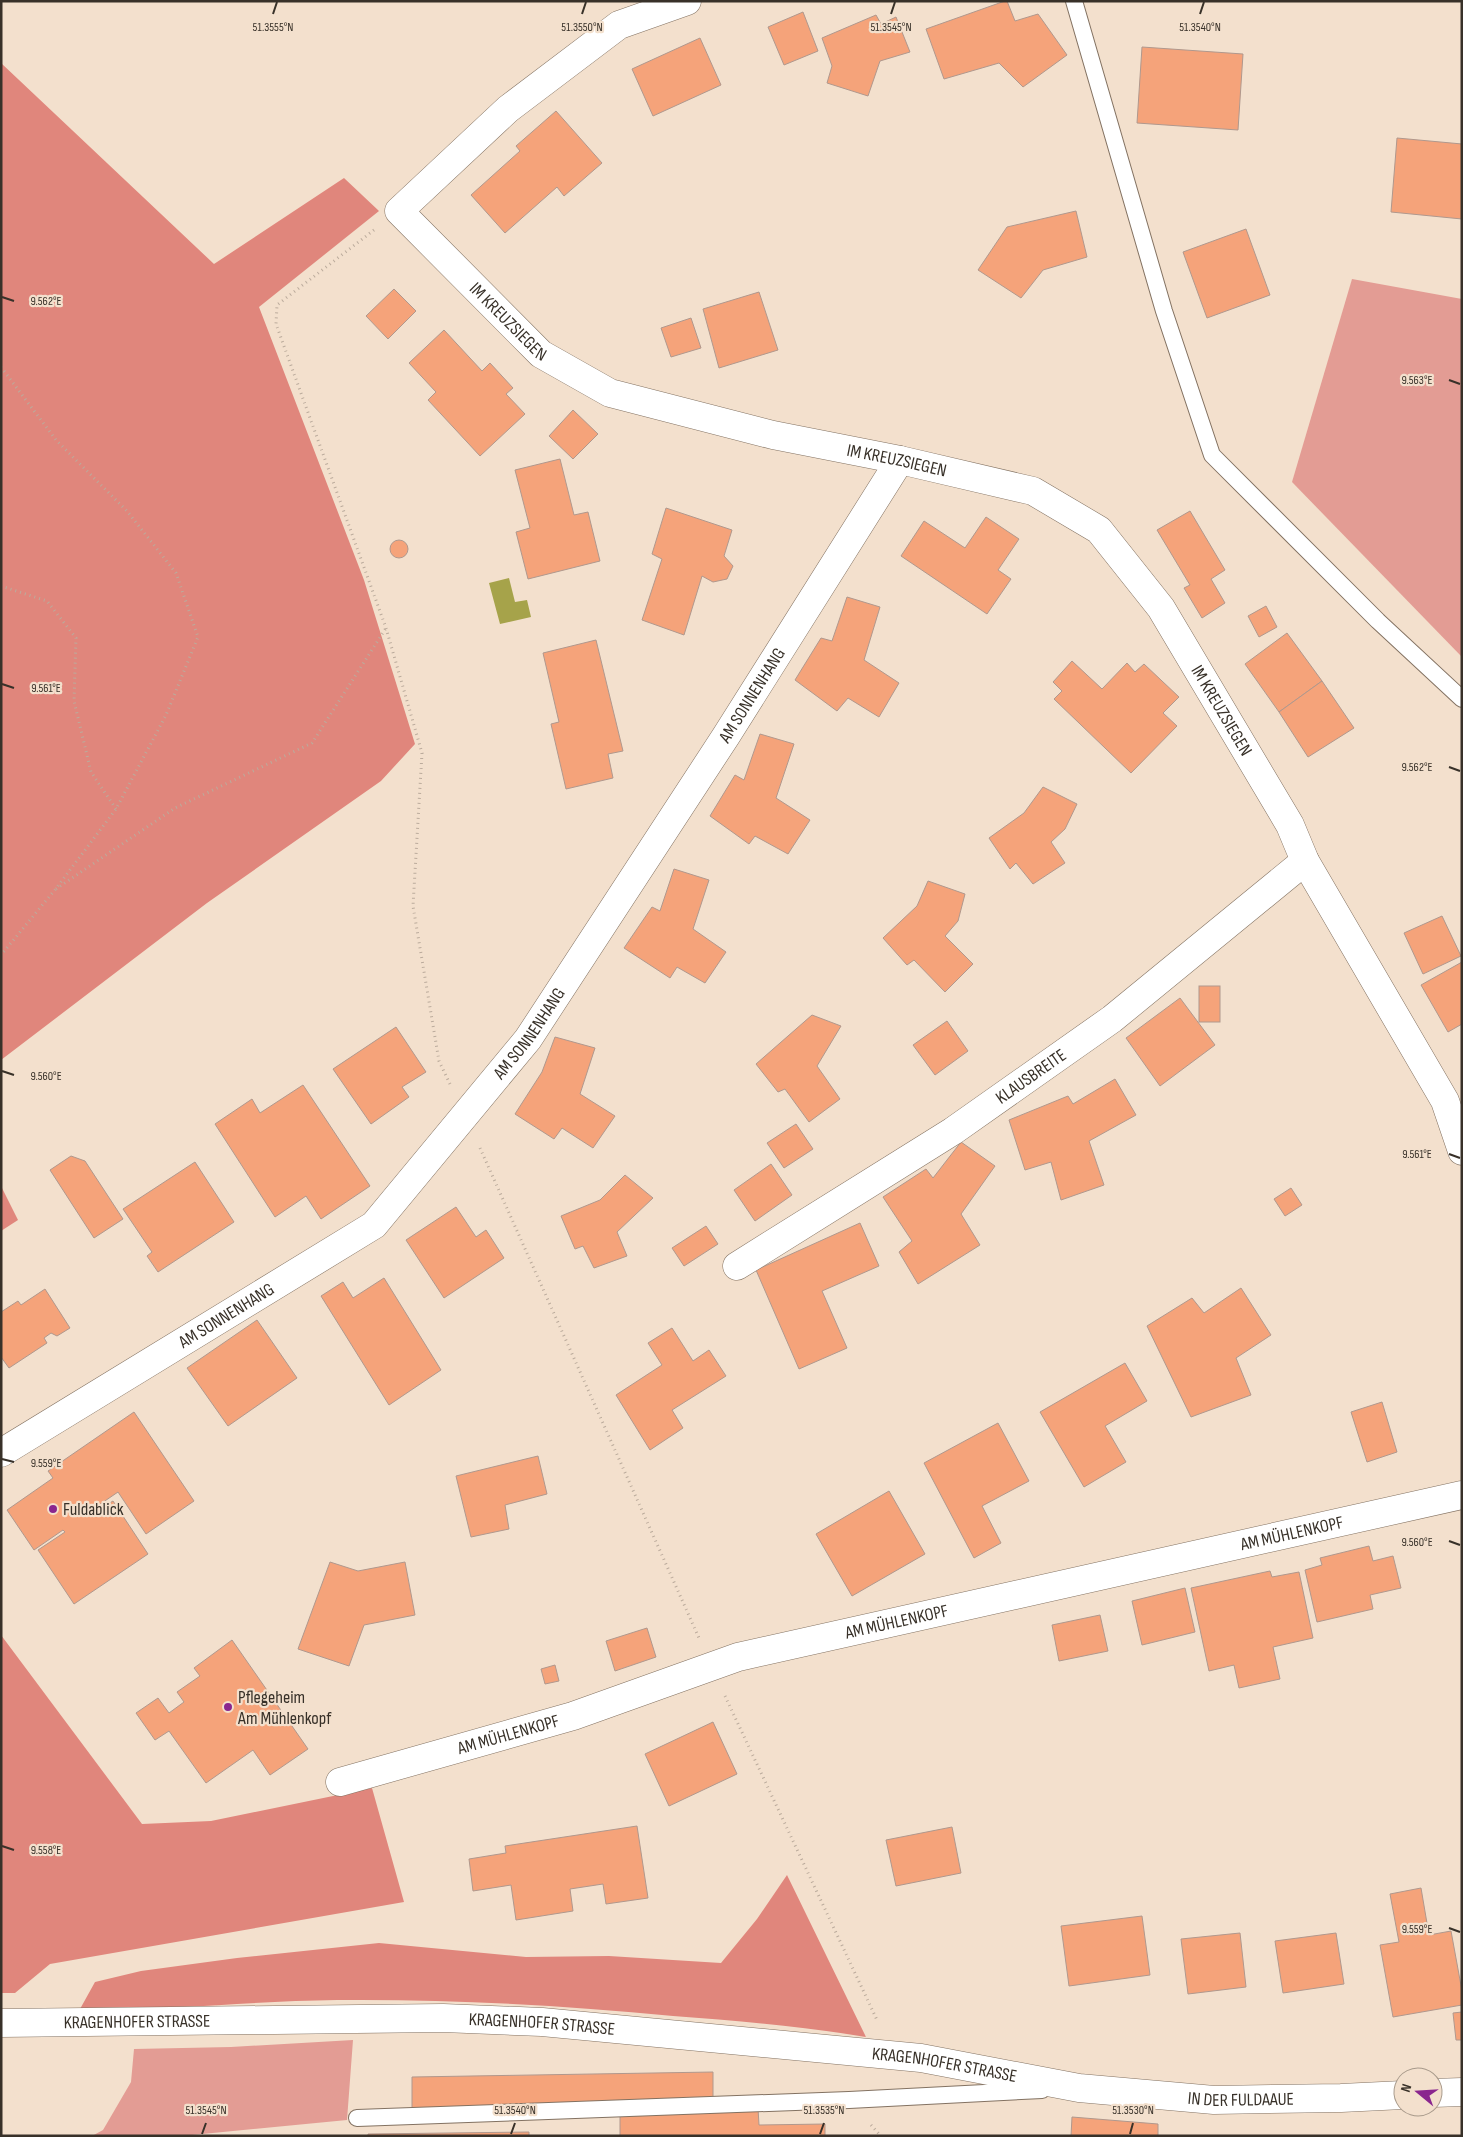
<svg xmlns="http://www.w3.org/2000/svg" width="1463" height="2137" font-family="'Sofia Sans Condensed',sans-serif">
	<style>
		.green { fill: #e39c94 }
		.forest { fill: #e0867c }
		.water { fill: #a6a34a }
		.building { fill: #f5a37a; stroke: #b0988d }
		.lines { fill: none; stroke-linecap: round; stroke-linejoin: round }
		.lane-casing { stroke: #837262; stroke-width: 18 }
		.street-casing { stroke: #837262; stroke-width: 29 }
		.secondary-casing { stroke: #837262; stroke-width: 29 }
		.path { stroke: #bbab9c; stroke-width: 3; stroke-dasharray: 1 4; stroke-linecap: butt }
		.lane { stroke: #fff; stroke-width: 16 }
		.street { stroke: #fff; stroke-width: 28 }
		.secondary { stroke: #fff; stroke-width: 28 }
		.ticks { fill: none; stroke: #383129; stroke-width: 2 }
		.poi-dot { fill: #8a268e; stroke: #f3e0cd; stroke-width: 2 }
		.labels { text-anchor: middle; stroke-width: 4.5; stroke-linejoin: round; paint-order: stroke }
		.street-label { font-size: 18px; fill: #383129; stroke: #f3e0cd }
		.poi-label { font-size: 18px; fill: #383129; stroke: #f3e0cd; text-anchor: start }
		.ticks-label { font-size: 12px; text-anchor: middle; fill: #383129; stroke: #f3e0cd; stroke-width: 4.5; stroke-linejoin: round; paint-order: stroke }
	</style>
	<rect width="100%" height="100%" fill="#f3e0cd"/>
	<!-- green -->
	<g class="green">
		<path d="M1352,279l110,20v358l-170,-175z"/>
		<path d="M353,2040l-6,80 -165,16h-90l11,-6 28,-48 3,-33 97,-2z"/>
	</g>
	<!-- forest -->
	<g class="forest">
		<path d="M1,63l213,201 130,-86 35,33 -120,96 105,273 51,164 -34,37 -174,122 -206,157z"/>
		<path d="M1,1186l17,34 -17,11z"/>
		<path d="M1,1635l141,189 69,-3 161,-33 32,114 -354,62 -35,29h-14z"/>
		<path d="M787,1875l79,162c-64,-11 -128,-16 -193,-21 -112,-11 -223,-17 -336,-16 -86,1 -171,11 -257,9l15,-27 46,-11 96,-13 142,-15 147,14 83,-1 112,7 36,-44z"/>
	</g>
	<!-- water -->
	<path class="water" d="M509,578l6,24 12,-2 4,17 -31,7 -11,-41z"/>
	<!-- building -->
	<g class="building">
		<path d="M1005,1h2l8,20 23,-7 29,41 -44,32 -24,-24 -55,16 -18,-50z"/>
		<path d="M803,12l15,39 -34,14 -16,-38z"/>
		<path d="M876,15l5,9 15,-7 14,35 -30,9 -12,35 -41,-13 5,-17 -10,-28z"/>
		<path d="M700,38l21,47 -68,31 -21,-47z"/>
		<path d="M1142,47l101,7 -5,76 -101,-7z"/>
		<path d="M556,111l46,52 -38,33 -7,-9 -52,46 -34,-38 49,-44 -4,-5z"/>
		<path d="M1397,138l65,6v75l-71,-7z"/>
		<path d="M1076,211l11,46 -44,13 -22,28 -43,-28 29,-43z"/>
		<path d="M1246,229l24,66 -63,23 -24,-66z"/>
		<path d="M394,289l22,22 -28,28 -22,-23z"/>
		<path d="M759,292l19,58 -59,18 -16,-59z"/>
		<path d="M691,318l10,30 -30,9 -10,-29z"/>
		<path d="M444,330l38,41 8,-8 23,25 -7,6 19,20 -45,42 -52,-56 8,-8 -27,-29z"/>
		<path d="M573,410l25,24 -25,25 -24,-23z"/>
		<path d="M560,459l14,56 14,-3 12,49 -72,18 -12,-47 14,-4 -15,-58z"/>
		<path d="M666,508l66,22 -8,26 9,10 -6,13 -14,3 -11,-6 -18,59 -42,-15 20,-61 -10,-5z"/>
		<path d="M1190,511l35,59 -14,9 14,24 -23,15 -18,-30 6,-3 -33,-55z"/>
		<path d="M986,517l33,22 -21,31 13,9 -24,35 -86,-58 23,-35 41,27z"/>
		<circle cx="399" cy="549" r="9"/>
		<path d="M847,597l33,10 -16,53 35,23 -20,34 -31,-19 -11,13 -42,-31 26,-42 11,3z"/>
		<path d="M1266,606l11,21 -18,10 -11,-21z"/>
		<path d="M1287,633l35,48 -43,31 -34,-48z"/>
		<path d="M596,640l27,111 -15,3 5,24 -47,11 -15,-65 8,-2 -16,-69z"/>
		<path d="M1072,661l30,28 25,-26 8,9 9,-8 35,33 -16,16 14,13 -46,47 -77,-74 8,-8 -9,-9z"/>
		<path d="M1322,681l32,47 -46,29 -29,-45z"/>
		<path d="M760,734l34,10 -18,54 34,22 -22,34 -33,-18 -6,8 -39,-28 25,-41 9,5z"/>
		<path d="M1043,787l34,17 -12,25 -14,13 14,21 -32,21 -17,-21 -6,6 -21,-31 35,-25z"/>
		<path d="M674,869l35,11 -16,49 33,23 -21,31 -28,-16 -7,11 -46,-30 28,-41 8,4z"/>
		<path d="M928,881l37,13 -7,27 -13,15 28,28 -28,28 -31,-32 -7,5 -24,-27 34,-32z"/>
		<path d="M1442,916l19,40 -38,18 -19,-41z"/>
		<path d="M1462,962v62l-14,8 -27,-47z"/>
		<rect x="1199" y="986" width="21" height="36"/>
		<path d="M1180,998l35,47 -55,41 -34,-48z"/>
		<path d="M812,1015l29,11 -24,40 23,33 -31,23 -24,-33 -7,3 -22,-28z"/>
		<path d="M947,1021l21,30 -33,24 -22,-30z"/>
		<path d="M396,1027l30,45 -24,15 7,10 -38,27 -38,-55z"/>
		<path d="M555,1037l40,11 -15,46 35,22 -22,32 -31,-20 -8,11 -39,-25 27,-42z"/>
		<path d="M1115,1079l21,36 -47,26 15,44 -43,15 -10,-38 -26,8 -16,-50 59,-24 5,8z"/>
		<path d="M303,1085l67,101 -49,33 -15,-23 -31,21 -60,-93 37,-25 8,14z"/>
		<path d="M796,1124l17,25 -29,19 -17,-25z"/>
		<path d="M961,1142l34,24 -34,48 19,31 -62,39 -19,-32 13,-11 -29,-44 43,-28 7,9z"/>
		<path d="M71,1156l14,5 38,58 -29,19 -44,-68z"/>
		<path d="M195,1162l39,60 -76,50 -11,-16 5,-4 -29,-43z"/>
		<path d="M771,1164l21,31 -37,26 -21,-31z"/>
		<path d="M625,1175l28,23 -36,34 10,24 -33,12 -11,-22 -8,3 -14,-33 39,-16z"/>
		<path d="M1291,1188l11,17 -17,11 -11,-17z"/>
		<path d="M456,1207l20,30 10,-7 18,28 -60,40 -38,-58z"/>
		<path d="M860,1223l19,43 -57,25 25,57 -48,21 -43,-99z"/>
		<path d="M706,1226l12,18 -34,22 -12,-18z"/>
		<path d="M384,1278l57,92 -52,35 -68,-109 22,-14 10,16z"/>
		<path d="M1241,1288l30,47 -35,23 15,37 -60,22 -44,-91 45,-28 12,15z"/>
		<path d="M45,1289l25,39 -13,8 -6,-3 -7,5 3,5 -38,25 -8,-11v-45l17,-11 3,4z"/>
		<path d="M257,1320l40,58 -69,48 -41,-58z"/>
		<path d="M672,1328l21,33 16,-11 17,26 -54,34 11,18 -33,22 -34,-55 46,-30 -14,-22z"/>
		<path d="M1125,1363l22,38 -42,25 21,36 -42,25 -44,-75z"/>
		<path d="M1382,1402l15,50 -30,10 -16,-50z"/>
		<path d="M134,1412l60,89 -48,33 -28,-42 -22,15 2,3 15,-9 35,53 -74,50 -36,-54 27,-18 -2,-2 -29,20 -27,-40 46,-32 -5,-7z"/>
		<path d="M998,1423l31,58 -47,25 19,37 -27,15 -50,-95z"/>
		<path d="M538,1456l9,38 -42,11 4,24 -38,8 -15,-61z"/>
		<path d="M889,1491l36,63 -73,42 -36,-62z"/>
		<path d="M1369,1546l4,15 20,-5 8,32 -31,7 3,14 -56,13 -12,-52 17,-5 -2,-7z"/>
		<path d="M330,1562l28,9 47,-9 10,53 -51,10 -15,41 -51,-17z"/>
		<path d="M1270,1571l2,6 27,-5 14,66 -40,9 7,32 -41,9 -5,-23 -25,6 -18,-83z"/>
		<path d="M1185,1588l10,44 -53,13 -10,-44z"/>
		<path d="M1100,1615l8,36 -49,10 -7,-36z"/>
		<path d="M647,1628l9,29 -41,14 -9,-30z"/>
		<path d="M232,1640l76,109 -38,26 -17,-25 -47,33 -37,-52 -14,9 -19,-27 22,-15 11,15 15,-11 -7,-10 23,-16 -6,-8z"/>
		<path d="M555,1665l4,16 -14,3 -4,-15z"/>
		<path d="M713,1722l24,52 -68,32 -24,-52z"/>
		<path d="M637,1826l11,72 -42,6 -3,-20 -33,5 3,22 -57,9 -5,-35 -38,6 -4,-32 37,-6 -1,-7z"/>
		<path d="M952,1827l9,46 -65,13 -10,-46z"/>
		<path d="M1421,1888l8,47 22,-4 11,60v14l-69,12 -13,-72 19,-3 -9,-48z"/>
		<path d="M1142,1916l8,59 -81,11 -8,-60z"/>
		<path d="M1240,1933l6,54 -58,7 -7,-55z"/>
		<path d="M1336,1933l8,51 -61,9 -8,-52z"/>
		<path d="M1462,2012v28h-6l-3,-27z"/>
		<path d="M713,2072v37l45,-1 1,17 66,-1v12h-205v-26l-208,4v-37z"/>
		<path d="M1072,2117l86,7v12h-87z"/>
		<path d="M529,2132v4h-161v-2z"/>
	</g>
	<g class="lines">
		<!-- lane casing -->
		<g class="lane-casing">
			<g id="lane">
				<path d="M1074,1l90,310 48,144 166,166 84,78"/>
				<path d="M357,2118l492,-18 193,-10"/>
			</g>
		</g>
		<!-- street casing -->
		<g class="street-casing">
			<g id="street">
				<path id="s1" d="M687,1l-68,24 -111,84 -109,102 142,143 69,39 163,42 127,25 133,31 66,39 62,78 129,217 15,36 140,240 17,50"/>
				<path id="s2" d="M737,1266l216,-135 159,-112 193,-158"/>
				<path id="s3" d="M1,1453l373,-228 154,-186 198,-303 174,-276"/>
				<path id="s4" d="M340,1782l233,-66 165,-59 724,-162"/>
			</g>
		</g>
		<!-- secondary casing -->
		<g class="secondary-casing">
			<g id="secondary">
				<path id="s5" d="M1,2023l442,-5 99,4 379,36 158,30 135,12 127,-2 62,-3"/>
				<path d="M1433,2093l29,-1"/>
			</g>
		</g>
		<!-- path -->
		<g class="path">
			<path d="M374,230l-97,75 -1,19 110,304 36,125 -9,153 26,155 11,23"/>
			<path d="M1,367l55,73 71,71 49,62 22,64 -32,78 -50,94 -62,82 -53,64"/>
			<path d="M1,586l46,15 29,37 -2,63 17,71 25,37"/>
			<path d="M56,889l119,-81 137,-65 74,-115"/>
			<path d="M480,1148l219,490"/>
			<path d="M725,1696l152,324"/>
			<path d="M871,2125l10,11"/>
		</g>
		<!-- lane -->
		<use href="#lane" class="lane"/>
		<!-- street -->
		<use href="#street" class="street"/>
		<!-- secondary -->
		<use href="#secondary" class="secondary"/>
	</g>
	<!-- ticks -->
	<path class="ticks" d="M273,14l4,-12M582,14l4,-12M891,14l4,-12M1200,14l4,-12M2,297l12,4M1449,380l11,4M2,684l12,4M1449,767l11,4M2,1071l12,4M1449,1154l11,4M2,1459l12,3M1449,1541l11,4M2,1846l12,4M1449,1928l11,4M202,2134l4,-11M511,2134l4,-11M820,2134l4,-11M1130,2134l3,-11"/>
	<!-- markers -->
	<g class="poi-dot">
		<circle cx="53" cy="1509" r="5"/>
		<circle cx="228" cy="1707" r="5"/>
	</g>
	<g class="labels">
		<!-- street labels -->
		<g class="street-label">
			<text dy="6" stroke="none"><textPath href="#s1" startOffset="516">IM KREUZSIEGEN</textPath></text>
			<text dy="6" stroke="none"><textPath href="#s1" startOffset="936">IM KREUZSIEGEN</textPath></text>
			<text dy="6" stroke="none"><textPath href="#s3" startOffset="1089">AM SONNENHANG</textPath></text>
			<text dy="6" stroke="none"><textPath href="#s1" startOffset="1371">IM KREUZSIEGEN</textPath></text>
			<text dy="6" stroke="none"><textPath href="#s3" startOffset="684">AM SONNENHANG</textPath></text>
			<text dy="6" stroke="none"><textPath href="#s2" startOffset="350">KLAUSBREITE</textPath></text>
			<text dy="6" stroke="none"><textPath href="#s3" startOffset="264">AM SONNENHANG</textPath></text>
			<text dy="6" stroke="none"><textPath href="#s4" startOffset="985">AM MÜHLENKOPF</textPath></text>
			<text dy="6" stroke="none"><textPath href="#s4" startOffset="580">AM MÜHLENKOPF</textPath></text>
			<text dy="6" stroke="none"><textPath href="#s4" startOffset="175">AM MÜHLENKOPF</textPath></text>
			<text dy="6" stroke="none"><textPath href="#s5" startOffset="136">KRAGENHOFER STRASSE</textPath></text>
			<text dy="6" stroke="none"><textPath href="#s5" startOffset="541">KRAGENHOFER STRASSE</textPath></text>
			<text dy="6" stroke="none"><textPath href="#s5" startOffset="946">KRAGENHOFER STRASSE</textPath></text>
			<text dy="6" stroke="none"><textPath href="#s5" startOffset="1245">IN DER FULDAAUE</textPath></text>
		</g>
		<!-- poi labels -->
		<g class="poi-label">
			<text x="63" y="1515">Fuldablick</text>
			<text x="238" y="1703">Pflegeheim<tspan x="238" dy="21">Am Mühlenkopf</tspan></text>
		</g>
	</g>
	<g class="ticks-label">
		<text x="273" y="31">51.3555°N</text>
		<text x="582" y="31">51.3550°N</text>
		<text x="891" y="31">51.3545°N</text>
		<text x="1200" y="31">51.3540°N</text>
		<text x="46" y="305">9.562°E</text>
		<text x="1417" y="384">9.563°E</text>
		<text x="46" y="692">9.561°E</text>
		<text x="1417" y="771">9.562°E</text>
		<text x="46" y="1080">9.560°E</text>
		<text x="1417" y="1158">9.561°E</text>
		<text x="46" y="1467">9.559°E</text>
		<text x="1417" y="1546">9.560°E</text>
		<text x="46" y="1854">9.558°E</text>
		<text x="1417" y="1933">9.559°E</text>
		<text x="206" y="2114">51.3545°N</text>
		<text x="515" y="2114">51.3540°N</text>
		<text x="824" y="2114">51.3535°N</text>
		<text x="1133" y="2114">51.3530°N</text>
	</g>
	<!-- border -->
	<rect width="1463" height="2137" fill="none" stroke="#383129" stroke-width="5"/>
	<!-- north arrow -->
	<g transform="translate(1418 2092) rotate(288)"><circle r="24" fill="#f3e0cd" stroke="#a89a8b"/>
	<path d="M0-4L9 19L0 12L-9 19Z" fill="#8a268e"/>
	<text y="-8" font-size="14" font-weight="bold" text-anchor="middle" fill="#383129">N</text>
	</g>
</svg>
